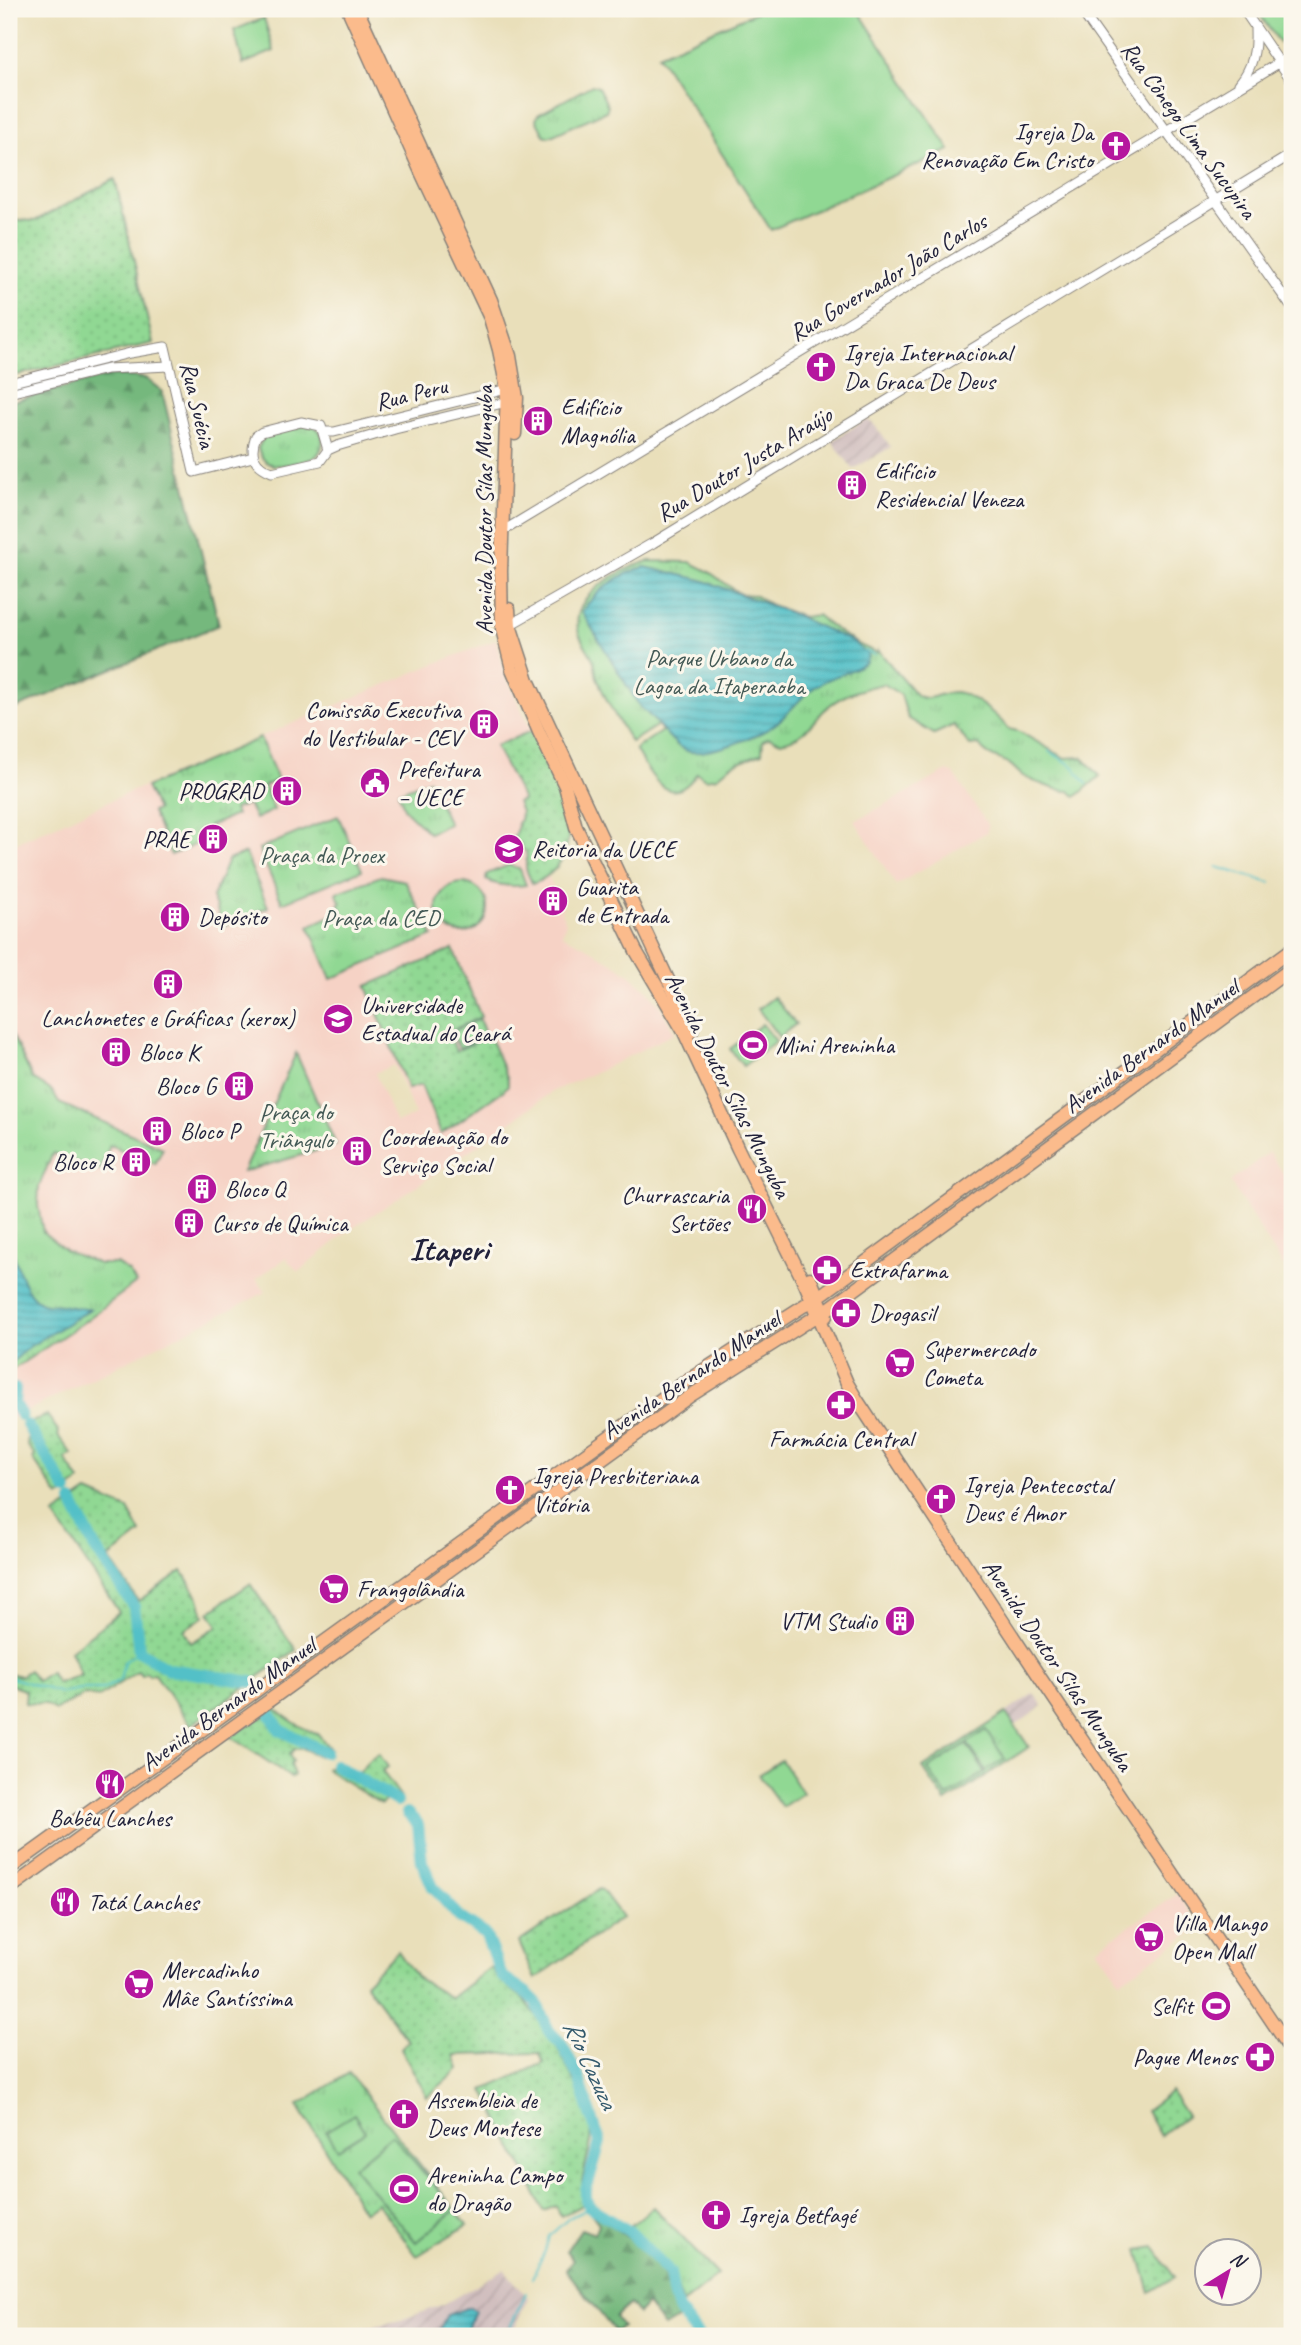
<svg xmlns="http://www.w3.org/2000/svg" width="1301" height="2345" font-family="Caveat,sans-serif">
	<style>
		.built { fill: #f6d2c5; fill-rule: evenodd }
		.industrial { fill: url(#industrial-furrows) }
		.grass { fill: url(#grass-dots); stroke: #597d67; stroke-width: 2 }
		.forest { fill: url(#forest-firs); stroke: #4b6d5c; stroke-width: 2 }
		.park { fill: url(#park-tufts); stroke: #597d67; stroke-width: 2 }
		.garden { fill: #90d893; stroke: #597d67; stroke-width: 2 }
		.water { fill: url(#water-rules); stroke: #3a7181; stroke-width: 2 }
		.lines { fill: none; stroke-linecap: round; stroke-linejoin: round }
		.stream { stroke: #52c0c7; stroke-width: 2 }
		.river { stroke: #52c0c7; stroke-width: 12 }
		.tertiary-casing { stroke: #86807a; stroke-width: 11 }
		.primary-casing { stroke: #86807a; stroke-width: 15 }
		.tertiary { stroke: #fff; stroke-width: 9 }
		.primary { stroke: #fbbb8c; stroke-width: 12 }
		.labels { text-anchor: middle; stroke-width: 6; stroke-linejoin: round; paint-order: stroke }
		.street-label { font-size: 24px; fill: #22223b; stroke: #fbf7ec }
		.poi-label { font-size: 24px; fill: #22223b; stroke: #fbf7ec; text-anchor: start }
		.park-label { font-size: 24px; fill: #435955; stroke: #fbf7ec }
		.water-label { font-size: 26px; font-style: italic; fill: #33596c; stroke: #fbf7ec }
		.district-label { font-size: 32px; font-weight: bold; fill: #22223b; stroke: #fbf7ec }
	</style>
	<defs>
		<pattern id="industrial-furrows" width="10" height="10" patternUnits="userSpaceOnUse" patternTransform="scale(1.75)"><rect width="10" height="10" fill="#d1bfbf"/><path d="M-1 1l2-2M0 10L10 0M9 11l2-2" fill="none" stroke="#b3a4a5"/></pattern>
		<pattern id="grass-dots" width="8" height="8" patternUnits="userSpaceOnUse" patternTransform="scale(1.75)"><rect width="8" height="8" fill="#90d893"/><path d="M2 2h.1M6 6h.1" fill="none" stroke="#7cb980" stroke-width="1.8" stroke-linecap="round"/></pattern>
		<pattern id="forest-firs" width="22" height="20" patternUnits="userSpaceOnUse" patternTransform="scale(1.75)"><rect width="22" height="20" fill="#74b87d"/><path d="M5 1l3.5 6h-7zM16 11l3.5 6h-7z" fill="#5f9568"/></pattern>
		<pattern id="park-tufts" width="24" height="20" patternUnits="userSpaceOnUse" patternTransform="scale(1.75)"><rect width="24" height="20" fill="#90d893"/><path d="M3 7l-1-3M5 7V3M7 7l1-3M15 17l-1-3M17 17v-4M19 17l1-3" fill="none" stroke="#7cb980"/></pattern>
		<pattern id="water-rules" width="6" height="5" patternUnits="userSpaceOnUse" patternTransform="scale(1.75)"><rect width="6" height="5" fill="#52c0c7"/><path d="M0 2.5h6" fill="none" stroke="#449ca3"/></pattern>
	</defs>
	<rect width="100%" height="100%" fill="#fbf7ec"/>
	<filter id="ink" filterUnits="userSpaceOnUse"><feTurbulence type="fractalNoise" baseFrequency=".0143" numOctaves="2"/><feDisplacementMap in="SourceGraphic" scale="14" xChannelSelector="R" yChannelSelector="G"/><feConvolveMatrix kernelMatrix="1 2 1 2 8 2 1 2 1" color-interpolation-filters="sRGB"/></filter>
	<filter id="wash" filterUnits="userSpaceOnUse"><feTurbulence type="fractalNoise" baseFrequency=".00686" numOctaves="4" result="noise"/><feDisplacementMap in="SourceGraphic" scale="28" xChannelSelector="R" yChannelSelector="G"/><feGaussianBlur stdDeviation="1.57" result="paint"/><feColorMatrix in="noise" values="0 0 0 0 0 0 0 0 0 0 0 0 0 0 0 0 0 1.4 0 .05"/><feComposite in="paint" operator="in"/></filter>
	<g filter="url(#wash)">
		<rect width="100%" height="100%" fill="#e9dfba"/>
		<!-- built -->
		<g class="built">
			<path d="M496,640l9,34 55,120 8,39 -1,11 -7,18 -12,14 15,31 -2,5 5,10 -4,13 23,11 45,28 20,19 10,13 15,27 -76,38 -46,20 -63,46 -143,95 -49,40 -12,-14 -30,21 10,13 -257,128v-574l121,-54 304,-128zM394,1065l21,50 -19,8 -21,-50z"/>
			<path d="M947,771l6,2 35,52 -1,7 -91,53 -41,-64z"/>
			<path d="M1269,1152l23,34v72l-9,8 -53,-84z"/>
			<path d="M1178,1894l22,33 -80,54 -23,-33z"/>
		</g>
		<!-- industrial -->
		<g class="industrial">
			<path d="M865,420l7,2 19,25 -38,22 -21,-28z"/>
			<path d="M1034,1693l9,13 -28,20 -9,-13z"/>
			<path d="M504,2269l24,29 -17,38h-182l72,-16 43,-16z"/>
		</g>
		<!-- grass -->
		<g class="grass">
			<path d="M115,179l38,164 -144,34v-150l9,-7 17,1z"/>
			<path d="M531,731c19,39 58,98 24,138 -7,7 -13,12 -23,15 -1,-5 -6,-12 -6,-17 -1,-12 6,-17 -12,-21l-2,-5 6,-15 -1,-3 3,-3 1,-8 -4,-10 6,-2 -28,-54z"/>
			<path d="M509,865l11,4 6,16c-14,2 -27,1 -40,-5l1,-6z"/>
			<path d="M453,949l28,68 -33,15 8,19 33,-15 19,43v6l-4,5 -63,44 -20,-49 -13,4 -41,-103z"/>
			<path d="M47,1415l12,17 -1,4 14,18 -7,5 15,22 -21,16 -26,-38 2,-4 -8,-10 1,-8 -5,-11z"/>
			<path d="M88,1492l40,17 13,24 -32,25 29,43 44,-30 17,27 5,18 -20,14 7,13 27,-17 -9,-14 41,-28 46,66 -105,75 -37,-52 -5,2 -2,-3 -5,3 -4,-4 -39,26 -15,-2 -29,15 -10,-6 -20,-1 1,-12 -17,-7v-11l11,3 9,-6 8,11 13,-9 7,11 24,-8 -11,-24 49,-39 -65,-97z"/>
			<path d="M276,1708c4,7 34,25 42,26l12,15 -10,7 -16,-7h-10l-5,6 4,6 -3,3 4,11 -3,2 -60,-40z"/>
			<path d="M379,1754l9,13 -6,4 19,26 -9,7 -5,-5 -6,5 -55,-35 10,-7 22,13 10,-14z"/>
			<path d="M599,1889l3,1 20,27 -87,62 -16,-37z"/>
			<path d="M398,1951l18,26 35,21 40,-31 7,12 26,20 29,39 25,51 14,39 -1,13 -9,40 2,23 -23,12 -5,-10 -12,5 -60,-121 60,-27 -5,-10 -85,2 5,14 -32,28 -26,-49 7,-7 -43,-58z"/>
			<path d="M1171,2092l16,24 -27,20 -14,-25z"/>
			<path d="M1154,2247l21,30 -25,15 -12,-42z"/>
		</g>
		<!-- forest -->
		<g class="forest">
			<path d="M112,375l33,3 17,13 57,234 -210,86v-309z"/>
			<path d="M591,2213c43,27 80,50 89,104l-16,10 -17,-23 -9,10 -8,-10 -15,13 7,9 -7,6 -49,-62 7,-11 -7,-8 15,-22 14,5 4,-10z"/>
		</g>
		<!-- park -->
		<g class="park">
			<path d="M592,85l6,2 10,19 -2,5 -57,26 -5,-2 -8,-15 2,-5z"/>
			<path d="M304,425c3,0 10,1 11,2 11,6 9,23 0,30 -4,3 -10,4 -16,5 -18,4 -35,9 -41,-14l7,-13z"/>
			<path d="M649,561l41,1 18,9 32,23 14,1 17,10 32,12 14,-2c18,16 38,29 60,38l1,-3 39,46c13,6 24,-4 37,-4 15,0 46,25 54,37l10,2 47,27 17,-1 18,19 -24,21 -6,-6c-10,1 -38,-10 -47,-15 -6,-4 -10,-11 -17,-14 -10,-5 -20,-6 -27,-17l-9,1 -16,-21 -20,9 -26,-16 -7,-23 -18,-11c-16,3 -39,10 -53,21 -18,15 -23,32 -49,37l-12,-5 -6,3 -1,13 -31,12 -14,12 -12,2 -8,-6c-27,40 -46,3 -62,-24l27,-18 -4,-6 -27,17c-12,-19 -25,-41 -33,-62 -3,-7 -2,-15 -5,-21 -4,-9 -13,-19 -15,-29 -7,-36 43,-61 71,-69z"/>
			<path d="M260,738l18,42 -14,6 10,24 -19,9 -7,-15 -14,5 2,6 -27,11 2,5 -8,4 3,5 -35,15 -19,-43 5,-2 -11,-23z"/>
			<path d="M429,780l20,44 -20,9 -24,-23 -7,-18z"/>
			<path d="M338,816l24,54 -80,33 -23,-54z"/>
			<path d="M245,853l23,54 -44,19 -12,-28 16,-38z"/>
			<path d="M381,876l24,5 28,55 -102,43 -22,-53 33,-15 -3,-7 2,-1 -5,-10z"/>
			<circle cx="462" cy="908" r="25"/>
			<path d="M9,1029l24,50 19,12 7,12 104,45 -8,16 -45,-19 -10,26 -47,-18 -14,33 -1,20 5,26 23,19 33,13h18l12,8 7,11 -55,41 -72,48z"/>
			<path d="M296,1053l40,92 -93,27z"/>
			<path d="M1006,1713l23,34 -83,55 -23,-34z"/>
			<path d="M349,2073l118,152 -50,31 -40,-53 -13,9 -66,-107z"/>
			<path d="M653,2207l65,68 -35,28 -12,-31 -42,-45z"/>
		</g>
		<!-- garden -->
		<g class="garden">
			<path d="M763,9h94l93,141 -179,80 -113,-175z"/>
			<path d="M1256,9h35l1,24 -13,10z"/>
			<path d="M264,18l10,33 -31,13 -9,-34z"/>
			<path d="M774,997l22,27 -17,13 -21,-28z"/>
			<path d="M479,1019l7,17 -27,12 -8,-16z"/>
			<path d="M762,1024l14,17 -33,25 -13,-17z"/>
			<path d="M986,1730l19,29 -19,12 -19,-28z"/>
			<path d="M966,1744l19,28 -38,25 -19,-28z"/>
			<path d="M781,1760l22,33 -21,14 -23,-32z"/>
			<path d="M354,2114l11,18 -27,17 -12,-18z"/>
			<path d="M392,2135l63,75 -39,32 -63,-75z"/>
		</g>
		<!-- water -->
		<g class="water">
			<path d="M645,567l57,13 86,32 65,30 15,13 -2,7c-15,11 -33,13 -48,23 -18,11 -28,28 -44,40 -16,12 -69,32 -87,26 -13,-4 -32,-33 -47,-44l-58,-95c13,-21 39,-39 63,-45z"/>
			<path d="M9,1242c9,19 13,56 36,62 6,1 12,0 17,1 10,2 18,4 28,4l-61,38 -20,18z"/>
			<path d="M470,2307l5,4 -11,25h-28l11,-21z"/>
		</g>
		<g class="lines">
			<!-- stream -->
			<g class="stream">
				<path d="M864,651l11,4"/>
				<path d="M1049,751l24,15 14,18"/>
				<path d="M1217,867l54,16"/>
				<path d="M9,1677l52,16 19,-4h23l17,-9 4,-18 15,-11"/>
				<path d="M532,2278l13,-27 4,-15 20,-18 21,-11"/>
				<path d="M506,2336l20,-43"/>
			</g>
			<!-- river -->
			<g class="river">
				<path d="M15,1389l-1,15 7,11"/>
				<path d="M27,1425l40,66"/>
				<path d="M72,1502l22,44 40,61 5,44 29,18 83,13"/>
				<path d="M269,1712l11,18 45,22"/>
				<path d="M335,1765l62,36"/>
				<path d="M407,1813l11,11 4,38 11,25 26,30 26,17 17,42 26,18 8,8 13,29 13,13 17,34 21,64 -14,48v10l4,7 39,24 41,42 3,20 5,17 20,26"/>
			</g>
		</g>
	</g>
	<g filter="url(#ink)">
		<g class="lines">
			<!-- tertiary casing -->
			<g class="tertiary-casing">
				<g id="tertiary">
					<path d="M1080,9l212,299"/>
					<path d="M1243,9l49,72"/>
					<path d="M1239,84c14,-17 17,-33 16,-55"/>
					<path d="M9,383l121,-30 35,-6 29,125 59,-15"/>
					<path d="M9,393l98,-24 62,-3"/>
					<path d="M324,432h10l173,-43"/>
					<path d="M328,450l-7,-24 -20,-4 -39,10 -6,4c-7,18 -2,29 16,36l48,-11 8,-11 9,-4 58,-17 112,-27"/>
					<path d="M503,531l789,-476"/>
					<path d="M506,627l147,-84 639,-389"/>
				</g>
			</g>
			<!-- primary casing -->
			<g class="primary-casing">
				<g id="primary">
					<path d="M348,9l73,163 69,146 9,32 8,39 -6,182 1,58 10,40 27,63 26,54 11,41 60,124 48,81 54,117 68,137 41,97 10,17 184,279 251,372"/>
					<path d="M357,9l134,291 19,56 7,42 -2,36"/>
					<path d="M509,609l1,16 18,55 164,351"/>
					<path d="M810,1278l16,38"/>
					<path d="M9,1869l673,-485 143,-92 467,-343"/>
					<path d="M9,1889l681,-493 141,-89 461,-339"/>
				</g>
			</g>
			<!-- tertiary -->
			<use href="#tertiary" class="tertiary"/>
			<!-- primary -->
			<use href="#primary" class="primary"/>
		</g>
	</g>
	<!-- icons -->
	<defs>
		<g id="church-disc" transform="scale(1.575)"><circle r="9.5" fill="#b5179e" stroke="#fbf7ec"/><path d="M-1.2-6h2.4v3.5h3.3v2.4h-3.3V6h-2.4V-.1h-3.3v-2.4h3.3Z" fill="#fff"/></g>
		<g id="building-disc" transform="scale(1.575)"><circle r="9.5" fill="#b5179e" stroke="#fbf7ec"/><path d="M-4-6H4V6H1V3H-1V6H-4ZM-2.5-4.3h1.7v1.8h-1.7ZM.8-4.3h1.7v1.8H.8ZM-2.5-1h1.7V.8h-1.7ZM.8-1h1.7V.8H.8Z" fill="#fff"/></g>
		<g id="civic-disc" transform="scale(1.575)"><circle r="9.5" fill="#b5179e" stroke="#fbf7ec"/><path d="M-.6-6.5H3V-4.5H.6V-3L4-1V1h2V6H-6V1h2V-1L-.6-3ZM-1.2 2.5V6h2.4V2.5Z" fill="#fff"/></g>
		<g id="university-disc" transform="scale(1.575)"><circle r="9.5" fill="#b5179e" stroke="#fbf7ec"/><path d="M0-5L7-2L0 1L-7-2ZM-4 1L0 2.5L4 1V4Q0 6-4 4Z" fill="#fff"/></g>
		<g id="stadium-disc" transform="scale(1.575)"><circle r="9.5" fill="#b5179e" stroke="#fbf7ec"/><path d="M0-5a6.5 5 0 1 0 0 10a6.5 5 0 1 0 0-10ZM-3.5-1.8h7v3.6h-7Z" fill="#fff"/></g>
		<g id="restaurant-disc" transform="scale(1.575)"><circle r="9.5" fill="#b5179e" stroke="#fbf7ec"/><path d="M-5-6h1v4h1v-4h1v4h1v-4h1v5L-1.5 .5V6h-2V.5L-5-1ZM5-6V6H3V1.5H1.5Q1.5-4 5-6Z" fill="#fff"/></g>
		<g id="pharmacy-disc" transform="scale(1.575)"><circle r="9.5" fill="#b5179e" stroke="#fbf7ec"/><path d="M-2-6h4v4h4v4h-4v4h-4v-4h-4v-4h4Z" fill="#fff"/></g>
		<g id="supermarket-disc" transform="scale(1.575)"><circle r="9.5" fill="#b5179e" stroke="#fbf7ec"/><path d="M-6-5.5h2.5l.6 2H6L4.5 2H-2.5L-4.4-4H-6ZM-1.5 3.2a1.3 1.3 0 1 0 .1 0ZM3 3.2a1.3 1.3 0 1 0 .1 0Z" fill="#fff"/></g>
	</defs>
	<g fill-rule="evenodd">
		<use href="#church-disc" x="1116" y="146"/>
		<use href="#church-disc" x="821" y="367"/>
		<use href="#building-disc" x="538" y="421"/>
		<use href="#building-disc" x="852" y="485"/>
		<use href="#building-disc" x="484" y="724"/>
		<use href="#civic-disc" x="375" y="783"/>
		<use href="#building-disc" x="287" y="791"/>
		<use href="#building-disc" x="213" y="839"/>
		<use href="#university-disc" x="509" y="849"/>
		<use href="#building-disc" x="553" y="901"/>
		<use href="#building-disc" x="175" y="917"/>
		<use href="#building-disc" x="168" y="984"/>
		<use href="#university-disc" x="338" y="1019"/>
		<use href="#stadium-disc" x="753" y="1045"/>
		<use href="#building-disc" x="116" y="1052"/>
		<use href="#building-disc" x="239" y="1086"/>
		<use href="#building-disc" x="157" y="1131"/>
		<use href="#building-disc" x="357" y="1151"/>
		<use href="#building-disc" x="136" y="1162"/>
		<use href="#building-disc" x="202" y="1189"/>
		<use href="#restaurant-disc" x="752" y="1209"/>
		<use href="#building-disc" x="189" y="1223"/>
		<use href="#pharmacy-disc" x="827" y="1270"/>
		<use href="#pharmacy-disc" x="846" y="1313"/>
		<use href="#supermarket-disc" x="900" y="1363"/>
		<use href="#pharmacy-disc" x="841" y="1405"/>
		<use href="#church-disc" x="510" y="1490"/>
		<use href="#church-disc" x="941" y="1499"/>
		<use href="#supermarket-disc" x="334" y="1589"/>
		<use href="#building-disc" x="900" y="1621"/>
		<use href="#restaurant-disc" x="110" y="1784"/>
		<use href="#restaurant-disc" x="65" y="1902"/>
		<use href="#supermarket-disc" x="1149" y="1937"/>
		<use href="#supermarket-disc" x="139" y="1984"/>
		<use href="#stadium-disc" x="1216" y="2006"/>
		<use href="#pharmacy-disc" x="1260" y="2057"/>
		<use href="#church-disc" x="404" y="2114"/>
		<use href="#stadium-disc" x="404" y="2189"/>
		<use href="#church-disc" x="716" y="2215"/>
	</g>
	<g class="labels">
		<!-- street labels -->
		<g class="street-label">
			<text transform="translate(1189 130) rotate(54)" y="8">Rua Cônego Lima Sucupira</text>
			<text transform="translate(888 277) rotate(-31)" y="8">Rua Governador João Carlos</text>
			<text transform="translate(411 394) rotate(-14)" y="8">Rua Peru</text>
			<text transform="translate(198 405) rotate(77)" y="8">Rua Suécia</text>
			<text transform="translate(744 464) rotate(-31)" y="8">Rua Doutor Justa Araújo</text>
			<text transform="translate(484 510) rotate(-90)" y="8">Avenida Doutor Silas Munguba</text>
			<text transform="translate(1151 1046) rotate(-36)" y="8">Avenida Bernardo Manuel</text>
			<text transform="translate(728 1085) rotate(63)" y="8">Avenida Doutor Silas Munguba</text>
			<text transform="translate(691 1375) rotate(-34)" y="8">Avenida Bernardo Manuel</text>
			<text transform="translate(1058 1665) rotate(56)" y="8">Avenida Doutor Silas Munguba</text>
			<text transform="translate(228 1704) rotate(-36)" y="8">Avenida Bernardo Manuel</text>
		</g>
		<!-- poi labels -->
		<g class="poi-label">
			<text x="1093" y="140" text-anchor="end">Igreja Da<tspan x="1093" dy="28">Renovação Em Cristo</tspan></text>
			<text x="844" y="361">Igreja Internacional<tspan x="844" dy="28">Da Graca De Deus</tspan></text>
			<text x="561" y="415">Edifício<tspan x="561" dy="28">Magnólia</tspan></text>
			<text x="875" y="479">Edifício<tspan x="875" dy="28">Residencial Veneza</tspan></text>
			<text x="461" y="718" text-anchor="end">Comissão Executiva<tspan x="461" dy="28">do Vestibular - CEV</tspan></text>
			<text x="398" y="777">Prefeitura<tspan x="398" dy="28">– UECE</tspan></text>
			<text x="264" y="799" text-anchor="end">PROGRAD</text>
			<text x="190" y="847" text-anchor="end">PRAE</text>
			<text x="532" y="857">Reitoria da UECE</text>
			<text x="576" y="895">Guarita<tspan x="576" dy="28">de Entrada</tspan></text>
			<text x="198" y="925">Depósito</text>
			<text x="361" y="1013">Universidade<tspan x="361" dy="28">Estadual do Ceará</tspan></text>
			<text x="168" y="1026" text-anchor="middle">Lanchonetes e Gráficas (xerox)</text>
			<text x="776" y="1053">Mini Areninha</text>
			<text x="139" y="1060">Bloco K</text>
			<text x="216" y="1094" text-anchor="end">Bloco G</text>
			<text x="180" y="1139">Bloco P</text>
			<text x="380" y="1145">Coordenação do<tspan x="380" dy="28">Serviço Social</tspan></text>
			<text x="113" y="1170" text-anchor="end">Bloco R</text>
			<text x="225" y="1197">Bloco Q</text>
			<text x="729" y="1203" text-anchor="end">Churrascaria<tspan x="729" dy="28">Sertões</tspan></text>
			<text x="212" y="1231">Curso de Química</text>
			<text x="850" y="1278">Extrafarma</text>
			<text x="869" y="1321">Drogasil</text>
			<text x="923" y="1357">Supermercado<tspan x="923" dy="28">Cometa</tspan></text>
			<text x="841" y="1447" text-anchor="middle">Farmácia Central</text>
			<text x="533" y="1484">Igreja Presbiteriana<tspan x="533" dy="28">Vitória</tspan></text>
			<text x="964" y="1493">Igreja Pentecostal<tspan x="964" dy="28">Deus é Amor</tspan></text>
			<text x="357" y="1597">Frangolândia</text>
			<text x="877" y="1629" text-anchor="end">VTM Studio</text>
			<text x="110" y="1826" text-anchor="middle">Babêu Lanches</text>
			<text x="88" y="1910">Tatá Lanches</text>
			<text x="1172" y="1931">Villa Mango<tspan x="1172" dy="28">Open Mall</tspan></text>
			<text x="162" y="1978">Mercadinho<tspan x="162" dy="28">Mâe Santíssima</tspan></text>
			<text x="1193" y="2014" text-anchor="end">Selfit</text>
			<text x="1237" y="2065" text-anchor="end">Pague Menos</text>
			<text x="427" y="2108">Assembleia de<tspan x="427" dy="28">Deus Montese</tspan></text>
			<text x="427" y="2183">Areninha Campo<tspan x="427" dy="28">do Dragão</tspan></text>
			<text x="739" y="2223">Igreja Betfagé</text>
		</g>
		<!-- park labels -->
		<g class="park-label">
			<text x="719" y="666">Parque Urbano da<tspan x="719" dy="28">Lagoa da Itaperaoba</tspan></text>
			<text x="322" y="863">Praça da Proex</text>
			<text x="381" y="926">Praça da CED</text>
			<text x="296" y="1120">Praça do<tspan x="296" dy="28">Triângulo</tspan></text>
		</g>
		<!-- water labels -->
		<g class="water-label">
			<text transform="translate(591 2064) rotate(65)" y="9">Rio Cazuza</text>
		</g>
		<!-- district labels -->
		<g class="district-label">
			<text x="449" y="1260">Itaperi</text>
		</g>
	</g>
	<!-- margin -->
	<rect width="1301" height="2345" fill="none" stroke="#fbf7ec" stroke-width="35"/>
	<!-- north arrow -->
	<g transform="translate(1228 2272) rotate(37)"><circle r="33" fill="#fbf7ec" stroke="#a4a2a5" stroke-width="2"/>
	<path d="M0-5L12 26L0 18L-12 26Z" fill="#b5179e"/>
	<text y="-10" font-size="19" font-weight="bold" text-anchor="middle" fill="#22223b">N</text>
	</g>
</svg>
